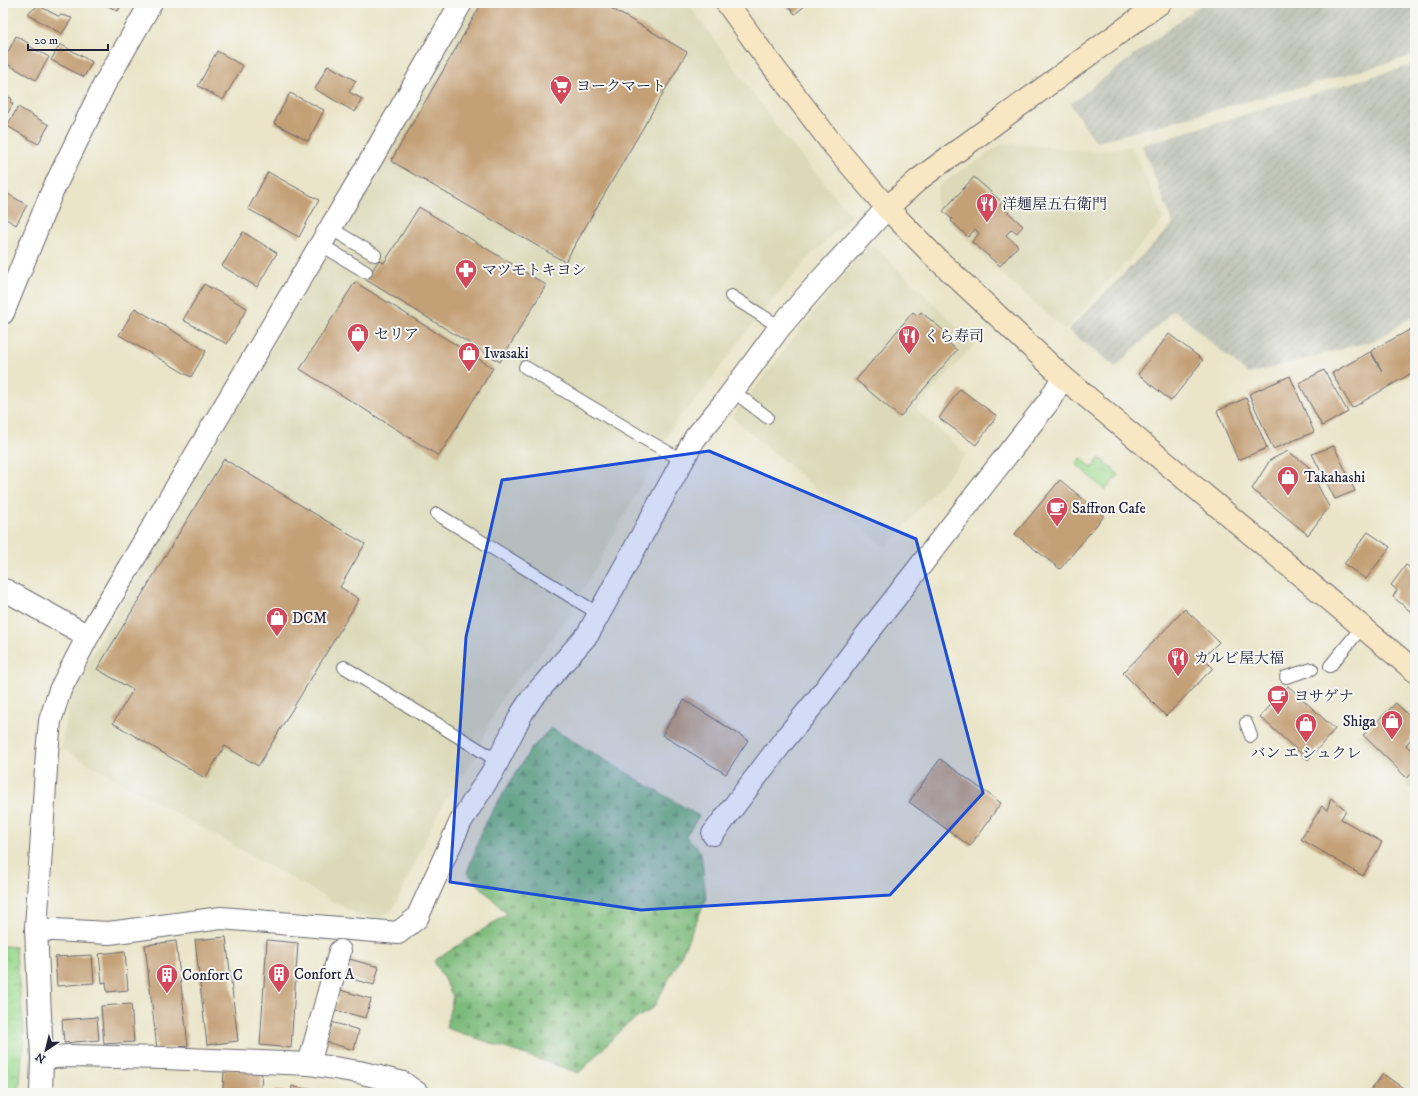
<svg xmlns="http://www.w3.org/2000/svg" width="1418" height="1096" font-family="'IM FELL DW Pica','Noto Serif JP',serif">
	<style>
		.built { fill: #dbd9b8 }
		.industrial { fill: url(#industrial-furrows) }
		.forest { fill: url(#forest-firs); stroke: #506e5b }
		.park { fill: url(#park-crowns); stroke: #5f7e66 }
		.building { fill: #c4a077 }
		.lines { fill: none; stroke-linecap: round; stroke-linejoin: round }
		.lane-casing { stroke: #68666d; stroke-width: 14 }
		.street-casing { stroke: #68666d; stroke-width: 24 }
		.secondary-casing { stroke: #68666d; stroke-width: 24 }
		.lane { stroke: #fff; stroke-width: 12 }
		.street { stroke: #fff; stroke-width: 22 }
		.secondary { stroke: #f9e7c3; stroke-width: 22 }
		.marked { fill: #1d4ed8; fill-opacity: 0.2; stroke: #1d4ed8; stroke-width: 3; stroke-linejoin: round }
		.labels { text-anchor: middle; stroke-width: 4; stroke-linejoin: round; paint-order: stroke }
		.poi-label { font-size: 15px; fill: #22223b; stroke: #f6f6f2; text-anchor: start }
	</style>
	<defs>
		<pattern id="industrial-furrows" width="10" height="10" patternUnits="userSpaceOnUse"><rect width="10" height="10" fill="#c3c6b9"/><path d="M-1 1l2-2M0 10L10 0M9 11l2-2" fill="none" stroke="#a7aaa0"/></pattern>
		<pattern id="forest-firs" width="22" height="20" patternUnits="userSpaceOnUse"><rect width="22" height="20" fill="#7dbb7b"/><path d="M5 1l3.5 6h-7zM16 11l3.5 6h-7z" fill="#669866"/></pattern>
		<pattern id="park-crowns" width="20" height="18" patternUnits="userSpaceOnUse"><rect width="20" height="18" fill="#9cdb91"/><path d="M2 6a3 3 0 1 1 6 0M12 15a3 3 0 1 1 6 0" fill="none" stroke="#86bc7e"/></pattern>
	</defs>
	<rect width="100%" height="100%" fill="#f6f6f2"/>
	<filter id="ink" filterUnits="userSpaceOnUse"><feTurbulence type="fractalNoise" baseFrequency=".025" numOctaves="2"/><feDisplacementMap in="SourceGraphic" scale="8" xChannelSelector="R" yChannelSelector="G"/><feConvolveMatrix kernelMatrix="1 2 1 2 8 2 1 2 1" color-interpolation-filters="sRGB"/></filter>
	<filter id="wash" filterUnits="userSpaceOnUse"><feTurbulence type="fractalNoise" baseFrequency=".012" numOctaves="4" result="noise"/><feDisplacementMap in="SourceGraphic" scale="16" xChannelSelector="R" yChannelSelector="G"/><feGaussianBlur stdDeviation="0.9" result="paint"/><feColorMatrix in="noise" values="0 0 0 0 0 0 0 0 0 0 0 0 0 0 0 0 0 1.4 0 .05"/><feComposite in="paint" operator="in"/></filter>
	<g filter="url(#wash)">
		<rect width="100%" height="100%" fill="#eae5c9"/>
		<!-- built -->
		<g class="built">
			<path d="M474,3h214l92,128 72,85 -43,41 -59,70 -56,76 -17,16 -108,197 -34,45 -25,26 -10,14 -27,60 -31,44 -46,99 -6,8 -10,5 -21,-1 -298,-168 10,-51 14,-30z"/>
			<path d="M1004,143l92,8 36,-5 32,73 -99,111 -73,-65 -44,-45 -13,-16 4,-19z"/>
			<path d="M873,245l102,99 -59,65 50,45 -80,94 -154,-131 134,-171z"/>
			<path d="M1394,700l21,17v76l-58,-57z"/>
		</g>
		<!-- industrial -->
		<g class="industrial">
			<path d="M1203,3h212v52l-73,21 -246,66 -26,-38z"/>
			<path d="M1415,64v250l-38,26 -129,34 -74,-64 -58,57 -48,-37 105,-106 -31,-79z"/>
		</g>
		<!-- forest -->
		<path class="forest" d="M551,728l148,88 -13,20 15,16 5,48 -29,64 -24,44 -27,17 -47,48 -133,-45 7,-32 -19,-35 73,-47 -40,-41 18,-50 46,-74z"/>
		<!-- park -->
		<g class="park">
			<path d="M1081,458l11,10 8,-10 19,17 -14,15 -29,-26z"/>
			<path d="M3,946l12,1 9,84 -5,62h-16z"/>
		</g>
		<g id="blocks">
			<!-- building -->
			<g class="building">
				<path d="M42,3l3,2 -2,3 15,8 3,-1 11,3 -10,16 -35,-20z"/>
				<path d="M102,3h20l-4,8z"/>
				<path d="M482,3h120l85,49 -122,210 -174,-101z"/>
				<path d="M785,3h23l-13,11z"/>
				<path d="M16,36l12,7 -1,2 22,12 -13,23 -33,-18z"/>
				<path d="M60,44l32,18 -8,15 -33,-17z"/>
				<path d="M217,51l26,15 -20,34 -25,-14z"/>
				<path d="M328,65l28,16 -7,11 13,7 -7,13 -40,-23z"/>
				<path d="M3,93l9,6 -2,3 3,2 -10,17z"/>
				<path d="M290,93l34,17 -16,31 -34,-18z"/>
				<path d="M18,107l31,18 -11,19 -31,-18z"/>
				<path d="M268,172l51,28 -20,37 -51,-28z"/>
				<path d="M974,177l29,26 -3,2 23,21 -6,7 -5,-4 -6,6 12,11 -18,20 -28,-24 7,-9 -4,-4 -7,8 -17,-16 1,-2 -9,-8z"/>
				<path d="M3,191l24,14 -11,20 -13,-8z"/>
				<path d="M419,207l127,78 -46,77 -134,-82 13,-20 5,3z"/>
				<path d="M243,232l34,21 -20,34 -35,-21z"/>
				<path d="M355,282l138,86 -54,88 -139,-87z"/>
				<path d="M204,284l43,24 -20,36 -44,-24z"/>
				<path d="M135,308l71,43 -15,26 -72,-42z"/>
				<path d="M913,312l5,4 3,-4 28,23 -4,5 12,10 -57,67 -44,-37z"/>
				<path d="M1415,327v44l-63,37 -20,-35 38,-21 12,19 -11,-20z"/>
				<path d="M1169,334l34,26 -32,41 -33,-27z"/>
				<path d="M1324,370l24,42 -26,14 -23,-43z"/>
				<path d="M1290,376l24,56 -41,17 -24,-55z"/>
				<path d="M960,389l37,27 -21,29 -37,-27z"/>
				<path d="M1246,398l21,50 -29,12 -21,-49z"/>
				<path d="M1334,446l21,45 -20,8 -23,-45z"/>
				<path d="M1288,451l20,15 21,41 -21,28 -56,-46 18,-29z"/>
				<path d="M224,459l141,85 -25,43 19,12 -101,167 -33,-20 -20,32 -92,-55 20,-33 -36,-21z"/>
				<path d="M1060,480l44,36 -44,53 -45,-35z"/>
				<path d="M1368,532l22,15 -24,32 -22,-15z"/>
				<path d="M1406,565l9,6v44l-22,-18 4,-7 -6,-5z"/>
				<path d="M1185,609l34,33 -16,16 10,10 -47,48 -43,-43z"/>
				<path d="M1288,686l47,43 -27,31 -48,-43z"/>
				<path d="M684,700l64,40 -22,34 -64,-39z"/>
				<path d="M1396,703l19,19v12l-9,11 9,9v17l-8,7 -44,-43z"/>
				<path d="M940,759l61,44 -31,43 -61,-44z"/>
				<path d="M1331,798l15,12 -5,9 41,23 -19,34 -62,-37 21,-33 5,4z"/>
				<path d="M226,937l12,104 -31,4 -12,-105z"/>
				<path d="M267,940l31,3 -7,105 -31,-3z"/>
				<path d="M176,941l12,105 -31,3 -12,-104z"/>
				<path d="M125,951l3,39 -21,2 -1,-10 -4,1 -3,-29z"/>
				<path d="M92,955l2,28 -37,3 -2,-29z"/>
				<path d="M349,959l30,8 -5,18 -30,-8z"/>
				<path d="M340,990l31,9 -5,19 -31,-8z"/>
				<path d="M131,1004l3,38 -30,2 -3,-38z"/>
				<path d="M97,1017l2,23 -35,3 -2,-23z"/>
				<path d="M331,1022l28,8 -5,20 -28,-8z"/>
				<path d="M224,1069l38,2 -1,19 -38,-1z"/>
				<path d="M1383,1074l23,16 -2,3h-35z"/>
				<path d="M292,1086l20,5 -1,2h-20z"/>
				<path d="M275,1090l10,2v1h-11z"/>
			</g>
		</g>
	</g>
	<g filter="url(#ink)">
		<use href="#blocks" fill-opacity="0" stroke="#68666d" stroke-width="1"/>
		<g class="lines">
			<!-- lane casing -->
			<g class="lane-casing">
				<g id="lane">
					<path d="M330,228l45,27"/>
					<path d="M320,244l46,28"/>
					<path d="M731,296l49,31"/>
					<path d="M525,367l111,67 46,26"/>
					<path d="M733,391l34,26"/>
					<path d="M437,514l162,100"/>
					<path d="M1330,666l32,-39"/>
					<path d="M344,667l154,94"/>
					<path d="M1286,677l26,-8"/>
					<path d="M1246,723l5,13"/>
				</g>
			</g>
			<!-- street casing -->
			<g class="street-casing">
				<g id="street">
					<path d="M3,313l48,-119 53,-109 47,-82"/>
					<path d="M3,590l4,1 81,45"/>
					<path d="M713,834l71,-94 33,-40 43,-57 189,-242 14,-24"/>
					<path d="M36,929l73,4 112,-15 177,15 19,-15 44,-97 32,-50 29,-58 10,-15 56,-64 107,-196 29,-35 56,-76 38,-44 69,-75"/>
					<path d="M42,1058l28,-2 94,2 145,6 50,8 44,11 14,10"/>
					<path d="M309,1064l31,-113"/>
					<path d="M41,1093l1,-35 -6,-129 11,-176 3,-32 10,-31 28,-54 284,-478 89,-155"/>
				</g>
			</g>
			<!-- secondary casing -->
			<g class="secondary-casing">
				<g id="secondary">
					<path d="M727,3l35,49 68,89 57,67 48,49 128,120 352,294"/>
					<path d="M887,208l31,-28 31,-23 211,-154"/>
				</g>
			</g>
			<!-- lane -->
			<use href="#lane" class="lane"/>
			<!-- street -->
			<use href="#street" class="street"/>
			<!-- secondary -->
			<use href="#secondary" class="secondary"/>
		</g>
	</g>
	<!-- marked area -->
	<path class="marked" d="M709,451l207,88 67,254 -93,102 -249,15 -191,-28 16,-245 36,-157z"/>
	<!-- icons -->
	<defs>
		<g id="supermarket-pin" transform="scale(1.15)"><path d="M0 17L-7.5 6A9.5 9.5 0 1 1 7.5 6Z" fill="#d1495b" stroke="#f6f6f2"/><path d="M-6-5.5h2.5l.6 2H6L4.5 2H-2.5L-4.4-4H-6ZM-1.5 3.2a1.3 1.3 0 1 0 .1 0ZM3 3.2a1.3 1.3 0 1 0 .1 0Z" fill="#fff"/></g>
		<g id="restaurant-pin" transform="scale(1.15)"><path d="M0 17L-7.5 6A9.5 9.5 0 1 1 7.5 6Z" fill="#d1495b" stroke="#f6f6f2"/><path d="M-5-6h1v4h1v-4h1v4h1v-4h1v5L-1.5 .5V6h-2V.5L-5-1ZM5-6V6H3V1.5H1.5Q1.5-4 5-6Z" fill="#fff"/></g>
		<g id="pharmacy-pin" transform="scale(1.15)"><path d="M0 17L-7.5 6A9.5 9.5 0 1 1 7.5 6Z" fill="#d1495b" stroke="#f6f6f2"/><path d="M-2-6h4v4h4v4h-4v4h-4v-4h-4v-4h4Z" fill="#fff"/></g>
		<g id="shop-pin" transform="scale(1.15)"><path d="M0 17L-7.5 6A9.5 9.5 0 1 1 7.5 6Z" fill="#d1495b" stroke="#f6f6f2"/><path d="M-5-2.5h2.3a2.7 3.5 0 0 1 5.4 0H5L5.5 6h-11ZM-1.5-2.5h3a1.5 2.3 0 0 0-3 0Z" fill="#fff"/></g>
		<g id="cafe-pin" transform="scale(1.15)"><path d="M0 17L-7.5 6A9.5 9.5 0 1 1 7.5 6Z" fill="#d1495b" stroke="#f6f6f2"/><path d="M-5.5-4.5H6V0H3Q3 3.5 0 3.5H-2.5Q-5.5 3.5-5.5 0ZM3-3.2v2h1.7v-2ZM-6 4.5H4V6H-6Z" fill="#fff"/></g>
		<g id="building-pin" transform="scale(1.15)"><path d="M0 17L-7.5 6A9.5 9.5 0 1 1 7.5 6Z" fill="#d1495b" stroke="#f6f6f2"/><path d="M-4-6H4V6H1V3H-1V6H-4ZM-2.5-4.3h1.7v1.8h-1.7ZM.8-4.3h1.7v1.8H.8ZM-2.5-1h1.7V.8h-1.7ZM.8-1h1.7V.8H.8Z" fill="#fff"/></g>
	</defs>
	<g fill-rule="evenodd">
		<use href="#supermarket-pin" x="561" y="86"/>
		<use href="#restaurant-pin" x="987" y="204"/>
		<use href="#pharmacy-pin" x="466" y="270"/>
		<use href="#shop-pin" x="358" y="334"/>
		<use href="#restaurant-pin" x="909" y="336"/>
		<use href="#shop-pin" x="469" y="353"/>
		<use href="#shop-pin" x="1288" y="477"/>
		<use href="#cafe-pin" x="1057" y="508"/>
		<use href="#shop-pin" x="277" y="618"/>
		<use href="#restaurant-pin" x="1178" y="658"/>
		<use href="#cafe-pin" x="1278" y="696"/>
		<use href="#shop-pin" x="1392" y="721"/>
		<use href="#shop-pin" x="1306" y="724"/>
		<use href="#building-pin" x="279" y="974"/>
		<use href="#building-pin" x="167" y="975"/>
	</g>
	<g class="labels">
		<!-- poi labels -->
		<g class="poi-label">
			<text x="576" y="91">ヨークマート</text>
			<text x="1002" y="209">洋麺屋五右衛門</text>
			<text x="482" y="275">マツモトキヨシ</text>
			<text x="374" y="339">セリア</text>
			<text x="924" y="341">くら寿司</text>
			<text x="484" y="358">Iwasaki</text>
			<text x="1304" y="482">Takahashi</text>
			<text x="1072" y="513">Saffron Cafe</text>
			<text x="292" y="623">DCM</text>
			<text x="1194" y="663">カルビ屋大福</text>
			<text x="1294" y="701">ヨサゲナ</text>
			<text x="1376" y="726" text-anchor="end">Shiga</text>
			<text x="1306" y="758" text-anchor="middle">バン エ シュクレ</text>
			<text x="294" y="979">Confort A</text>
			<text x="182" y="980">Confort C</text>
		</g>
	</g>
	<!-- margin -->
	<rect width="1418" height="1096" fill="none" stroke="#f6f6f2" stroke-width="16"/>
	<!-- north arrow -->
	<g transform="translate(46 1050) rotate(215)" stroke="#f6f6f2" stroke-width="3" paint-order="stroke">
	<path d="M0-3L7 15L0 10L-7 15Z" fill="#22223b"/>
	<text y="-6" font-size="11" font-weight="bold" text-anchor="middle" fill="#22223b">N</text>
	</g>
	<!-- scale -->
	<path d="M28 44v6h80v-6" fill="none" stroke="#22223b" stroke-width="2"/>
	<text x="34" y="44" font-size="12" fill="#22223b" stroke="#f6f6f2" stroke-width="3" paint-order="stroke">20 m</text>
</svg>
